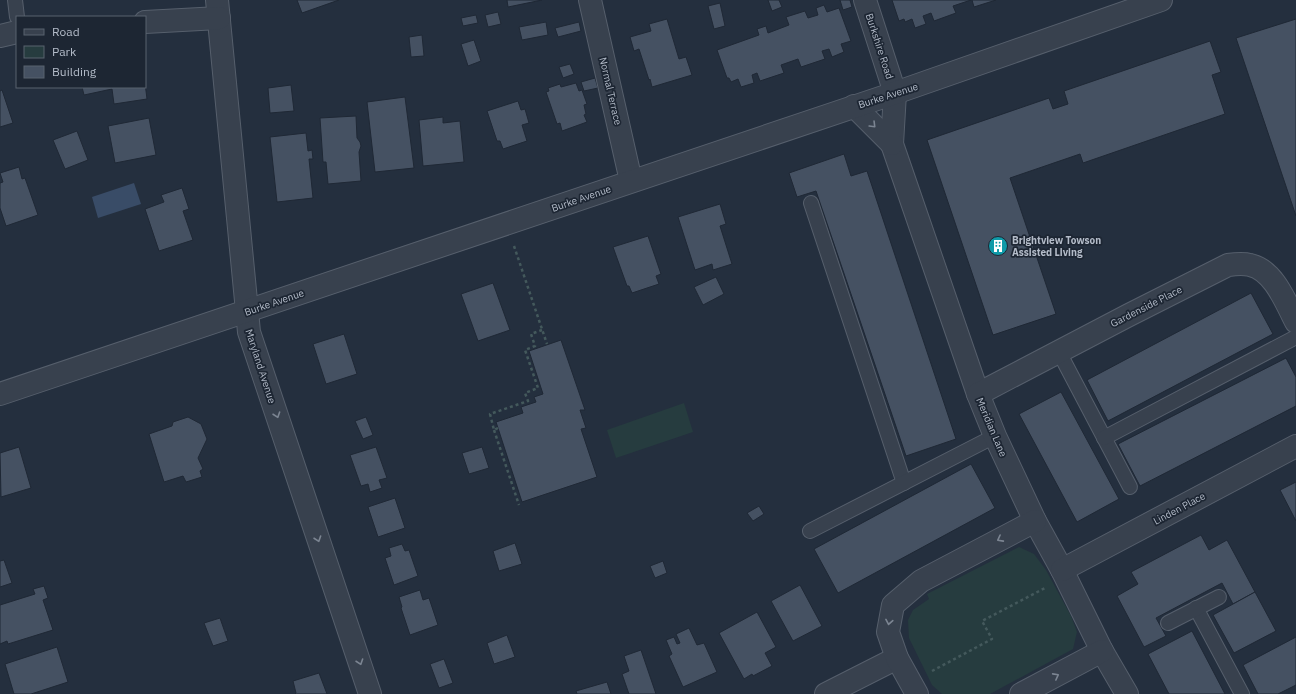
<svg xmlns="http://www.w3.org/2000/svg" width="1296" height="694" font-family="'IBM Plex Sans',sans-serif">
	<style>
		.green { fill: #263c3f }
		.water { fill: #394c67 }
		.building { fill: #455162; stroke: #1f2835 }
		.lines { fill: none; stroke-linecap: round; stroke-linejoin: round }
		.service-casing { stroke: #565f6c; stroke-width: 16 }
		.minor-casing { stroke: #565f6c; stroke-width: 24 }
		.tertiary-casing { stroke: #565f6c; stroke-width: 24 }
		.path { stroke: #44595c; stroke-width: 2.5; stroke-dasharray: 3 3; stroke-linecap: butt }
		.service { stroke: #38414e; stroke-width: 14 }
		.minor { stroke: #38414e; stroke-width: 22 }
		.tertiary { stroke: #38414e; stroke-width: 22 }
		.oneway { stroke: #7c8592 }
		.labels { text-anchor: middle; stroke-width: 3.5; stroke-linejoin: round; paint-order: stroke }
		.street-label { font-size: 10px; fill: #b4bcc9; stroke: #1d2633 }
		.poi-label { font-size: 10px; font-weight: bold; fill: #b4bcc9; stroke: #1d2633; text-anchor: start }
	</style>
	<rect width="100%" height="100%" fill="#242f3e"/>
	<!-- green -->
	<g class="green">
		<path d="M684,403l9,29 -77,26 -9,-28z"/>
		<path d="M1019,547l15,7 12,16 25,46 6,16 -4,17 -83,45h-48l-10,-9 -23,-47 -1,-18 5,-10 16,-11 -2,-5z"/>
	</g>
	<!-- water -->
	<path class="water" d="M134,183l7,21 -43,14 -6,-21z"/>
	<!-- building -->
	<g class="building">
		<path d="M297,0h42l-37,13z"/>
		<path d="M507,0h35l-34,7z"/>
		<path d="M768,0h11l3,7 -10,4z"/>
		<path d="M840,0h10l2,7 -9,3z"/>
		<path d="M892,0h79l-18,6 3,7 -22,8 -3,-8 -8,3 3,8 -11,4 -3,-9 -7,3 -1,-3 -5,2z"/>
		<path d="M972,0h24l-22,7z"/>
		<path d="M720,3l5,23 -11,3 -6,-23z"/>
		<path d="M824,5l3,7 12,-4 12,33 -10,3 3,8 -12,5 -3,-8 -7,2 3,8 -24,8 -3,-8 -17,6 3,8 -24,8 -3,-8 -5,2 2,8 -13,4 -3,-8 -7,3 -2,-4h-2l-10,-28 42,-15 -2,-6 9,-3 2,7 21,-8 -3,-8 19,-6 3,7 10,-3 -2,-7z"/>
		<path d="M498,12l3,12 -13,3 -3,-12z"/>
		<path d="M476,15l2,8 -15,3 -2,-8z"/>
		<path d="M667,19l12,40 7,-2 6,18 -40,12 -2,-8 -1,1 -10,-31 -5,2 -4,-14 21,-6 -2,-7z"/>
		<path d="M1296,19v197l-60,-178z"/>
		<path d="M546,22l2,13 -26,5 -3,-13z"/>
		<path d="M579,22l2,9 -23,6 -3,-9z"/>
		<path d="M422,35l2,21 -13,1 -2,-20z"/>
		<path d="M474,40l7,21 -13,5 -7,-22z"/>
		<path d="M1210,41l11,31 -9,3 13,39 -142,49 -3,-9 -70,24 46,136 -63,21 -66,-195 122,-42 4,11 15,-5 -4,-13z"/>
		<path d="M570,64l4,10 -11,4 -4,-11z"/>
		<path d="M595,78l3,10 -14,3 -3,-9z"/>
		<path d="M145,83l2,16 -33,5 -2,-15 -28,6 -2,-8h63z"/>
		<path d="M576,83l3,8 3,-1 5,14 -3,1 2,9 -2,1 3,7 -25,9 -2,-8 -3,1 -11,-32 3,-1 -1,-3 12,-4 1,3z"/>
		<path d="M291,85l3,26 -24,2 -2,-25z"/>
		<path d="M2,90l11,33 -13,4v-36z"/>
		<path d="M405,97l9,71 -39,4 -8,-70z"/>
		<path d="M518,101l3,9 4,-1 4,14 -7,2 5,16 -24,8 -3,-8h-3l-10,-30z"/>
		<path d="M356,116l1,22 3,4 1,4 -2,6 2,29 -33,3 -2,-22h-3l-3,-44z"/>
		<path d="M443,117v6l17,-2 4,41 -41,4 -4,-46z"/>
		<path d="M149,118l7,37 -41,8 -7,-37z"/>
		<path d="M77,131l11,29 -23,9 -12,-29z"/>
		<path d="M306,133l2,18 4,-1 1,9h-4l4,39 -36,4 -7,-65z"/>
		<path d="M844,154l7,22 16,-5 89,268 -50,17 -90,-265 -19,6 -8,-24z"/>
		<path d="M19,167l3,12 3,-1 13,37 -32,11 -6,-18v-25l3,-1 -3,-9z"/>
		<path d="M182,188l7,21 -6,2 10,29 -34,11 -14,-42 19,-7 -3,-7z"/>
		<path d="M720,204l6,20 -6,2 12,38 -19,6 -1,-6 -17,6 -17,-53z"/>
		<path d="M648,236l13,38 -5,2 3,8 -27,9 -3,-7h-2l-14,-39z"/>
		<path d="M716,277l8,17 -21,11 -9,-18z"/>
		<path d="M493,283l17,47 -32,11 -17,-47z"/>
		<path d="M1251,293l22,41 -165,87 -21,-41z"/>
		<path d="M344,334l13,40 -31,10 -13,-40z"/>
		<path d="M561,340l24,70h-5l6,18 -5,1 16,48 -75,25 -26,-80 27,-9 -2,-6 15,-5 -2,-5 9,-3 -14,-43z"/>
		<path d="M1286,358l10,19v29l-156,80 -22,-42z"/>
		<path d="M1061,392l58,107 -42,23 -58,-108z"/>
		<path d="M188,417l13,7 6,15 -9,19 5,11 -3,2 2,6 -16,5 -3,-6 -19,6 -15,-48 23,-8 1,-4z"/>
		<path d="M366,417l7,18 -10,4 -8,-18z"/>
		<path d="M19,447l12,41 -30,9 -1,-44z"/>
		<path d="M376,447l11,31 -8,2 3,8 -12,4 -2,-8 -7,2 -11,-31z"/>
		<path d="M482,447l7,21 -20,6 -7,-21z"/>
		<path d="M971,464l24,44 -157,85 -24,-44z"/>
		<path d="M1296,482v39l-16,-31z"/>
		<path d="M395,498l10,30 -27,9 -10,-30z"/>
		<path d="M759,506l5,8 -11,7 -6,-8z"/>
		<path d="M1201,535l8,15 18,-10 28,52 -22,12 -11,-21 -66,35 10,18 -22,11 -27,-51 21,-12 -7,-12z"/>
		<path d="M515,543l7,21 -23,7 -6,-20z"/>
		<path d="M402,544l3,7 4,-1 9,26 -24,9 -9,-27 6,-2 -2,-8z"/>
		<path d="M4,560l8,23 -12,4v-26z"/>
		<path d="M663,561l4,12 -12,5 -5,-12z"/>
		<path d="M800,585l22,41 -29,15 -22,-40z"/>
		<path d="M44,586l4,12 -5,2 10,30 -45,14 -1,-3 -7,3v-39l35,-11 -2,-5z"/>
		<path d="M420,590l3,10 6,-2 9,27 -28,10 -9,-27 1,-1 -3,-10z"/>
		<path d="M1255,592l21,39 -42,22 -21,-38z"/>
		<path d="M757,612l19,35 -11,6 7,13 -19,10 -1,-2 -8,5 -25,-46z"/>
		<path d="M220,618l8,23 -15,5 -9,-23z"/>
		<path d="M689,628l8,17 7,-2 13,29 -34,15 -14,-31 3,-2 -6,-14 8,-3 3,7 3,-1 -4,-9z"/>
		<path d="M1192,631l33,63h-56l-21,-40z"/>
		<path d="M507,635l8,22 -21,7 -7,-21z"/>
		<path d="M1296,637v48l-18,9h-20l-15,-29z"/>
		<path d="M57,647l11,35 -37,12h-17l-9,-30z"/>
		<path d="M641,650l15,44h-27l-7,-20 7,-3 -5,-15z"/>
		<path d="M444,659l9,24 -14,5 -9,-24z"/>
		<path d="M319,673l8,21h-32l1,-1 -3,-12z"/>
		<path d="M607,682l4,12h-34l-1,-3z"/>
	</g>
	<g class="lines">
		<!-- service casing -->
		<g class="service-casing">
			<g id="service">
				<path d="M15,0l2,17"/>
				<path d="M811,203l93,280"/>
				<path d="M1059,352l71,135"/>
				<path d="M1104,438l192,-101"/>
				<path d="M810,531l185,-95"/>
				<path d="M1196,608l46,86"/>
				<path d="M1168,623l51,-26"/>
			</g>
		</g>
		<!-- minor casing -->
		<g class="minor-casing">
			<g id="minor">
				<path d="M217,0l32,332 121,362"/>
				<path d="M590,0l41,181"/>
				<path d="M865,0l30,93 -3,51 86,250 17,42 40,85 27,49 40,81 25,43"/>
				<path d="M145,22l74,-4"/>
				<path d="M0,36l17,-4"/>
				<path d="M854,106l38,38"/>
				<path d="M978,394l151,-79 99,-50c7,-1 15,-2 22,0 24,5 36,38 46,57"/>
				<path d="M1062,570l234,-124"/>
				<path d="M826,694l71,-36"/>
				<path d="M917,694l-20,-36 -9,-26 5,-27 28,-24 114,-60"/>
				<path d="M1021,694l81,-43"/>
			</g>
		</g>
		<!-- tertiary casing -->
		<g class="tertiary-casing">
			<path id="tertiary" d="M0,394l895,-301 266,-93"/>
		</g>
		<!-- path -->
		<g class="path">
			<path d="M514,246l33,98"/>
			<path d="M498,428l-4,2 -4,-16 38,-13 -3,-8 13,-5 -13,-38 10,-4 -4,-12 11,-4"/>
			<path d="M494,430l25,75"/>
			<path d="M932,671l60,-32 -10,-18 63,-33"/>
		</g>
		<!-- service -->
		<use href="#service" class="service"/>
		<!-- minor -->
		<use href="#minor" class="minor"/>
		<!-- tertiary -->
		<use href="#tertiary" class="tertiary"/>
	</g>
	<!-- one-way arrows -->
	<defs><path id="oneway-chevron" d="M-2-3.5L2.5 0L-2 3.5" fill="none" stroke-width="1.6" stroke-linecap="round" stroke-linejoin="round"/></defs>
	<g class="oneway">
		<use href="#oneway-chevron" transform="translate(873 125) rotate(45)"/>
		<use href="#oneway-chevron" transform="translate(277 415) rotate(71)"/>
		<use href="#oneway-chevron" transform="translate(318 539) rotate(71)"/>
		<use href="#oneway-chevron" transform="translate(1000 539) rotate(152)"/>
		<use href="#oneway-chevron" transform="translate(889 622) rotate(100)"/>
		<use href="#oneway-chevron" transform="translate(360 662) rotate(71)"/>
		<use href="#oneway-chevron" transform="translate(1056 676) rotate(-28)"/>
	</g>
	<!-- icons -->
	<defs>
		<g id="building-disc" transform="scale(1)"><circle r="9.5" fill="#0f9aa8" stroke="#1d2633"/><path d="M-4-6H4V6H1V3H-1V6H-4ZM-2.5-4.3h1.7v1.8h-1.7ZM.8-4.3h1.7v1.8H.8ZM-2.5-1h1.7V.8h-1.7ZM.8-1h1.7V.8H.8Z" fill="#fff"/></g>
	</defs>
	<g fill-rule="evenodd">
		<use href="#building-disc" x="998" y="246"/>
	</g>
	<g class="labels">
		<!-- street labels -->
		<g class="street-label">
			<text transform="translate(880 46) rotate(72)" y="4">Burkshire Road</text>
			<text transform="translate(611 91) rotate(77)" y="4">Normal Terrace</text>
			<text transform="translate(888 95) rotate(-18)" y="4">Burke Avenue</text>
			<text transform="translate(581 198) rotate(-19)" y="4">Burke Avenue</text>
			<text transform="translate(274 302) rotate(-19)" y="4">Burke Avenue</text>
			<text transform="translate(1146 306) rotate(-27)" y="4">Gardenside Place</text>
			<text transform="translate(261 366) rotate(72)" y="4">Maryland Avenue</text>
			<text transform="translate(992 427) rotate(67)" y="4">Meridian Lane</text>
			<text transform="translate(1179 508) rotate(-28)" y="4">Linden Place</text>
		</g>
		<!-- poi labels -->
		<g class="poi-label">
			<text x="1012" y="244">Brightview Towson<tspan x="1012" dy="12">Assisted Living</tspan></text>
		</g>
	</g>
	<!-- legend -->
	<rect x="16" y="16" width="130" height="72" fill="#1d2633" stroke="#59626f"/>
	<rect x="24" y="29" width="20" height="6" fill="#38414e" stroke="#59626f"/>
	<text x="52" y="36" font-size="12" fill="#b4bcc9">Road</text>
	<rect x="24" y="46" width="20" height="12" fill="#263c3f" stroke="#59626f"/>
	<text x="52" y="56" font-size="12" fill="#b4bcc9">Park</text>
	<rect x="24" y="66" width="20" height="12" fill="#455162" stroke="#59626f"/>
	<text x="52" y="76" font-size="12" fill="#b4bcc9">Building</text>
</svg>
